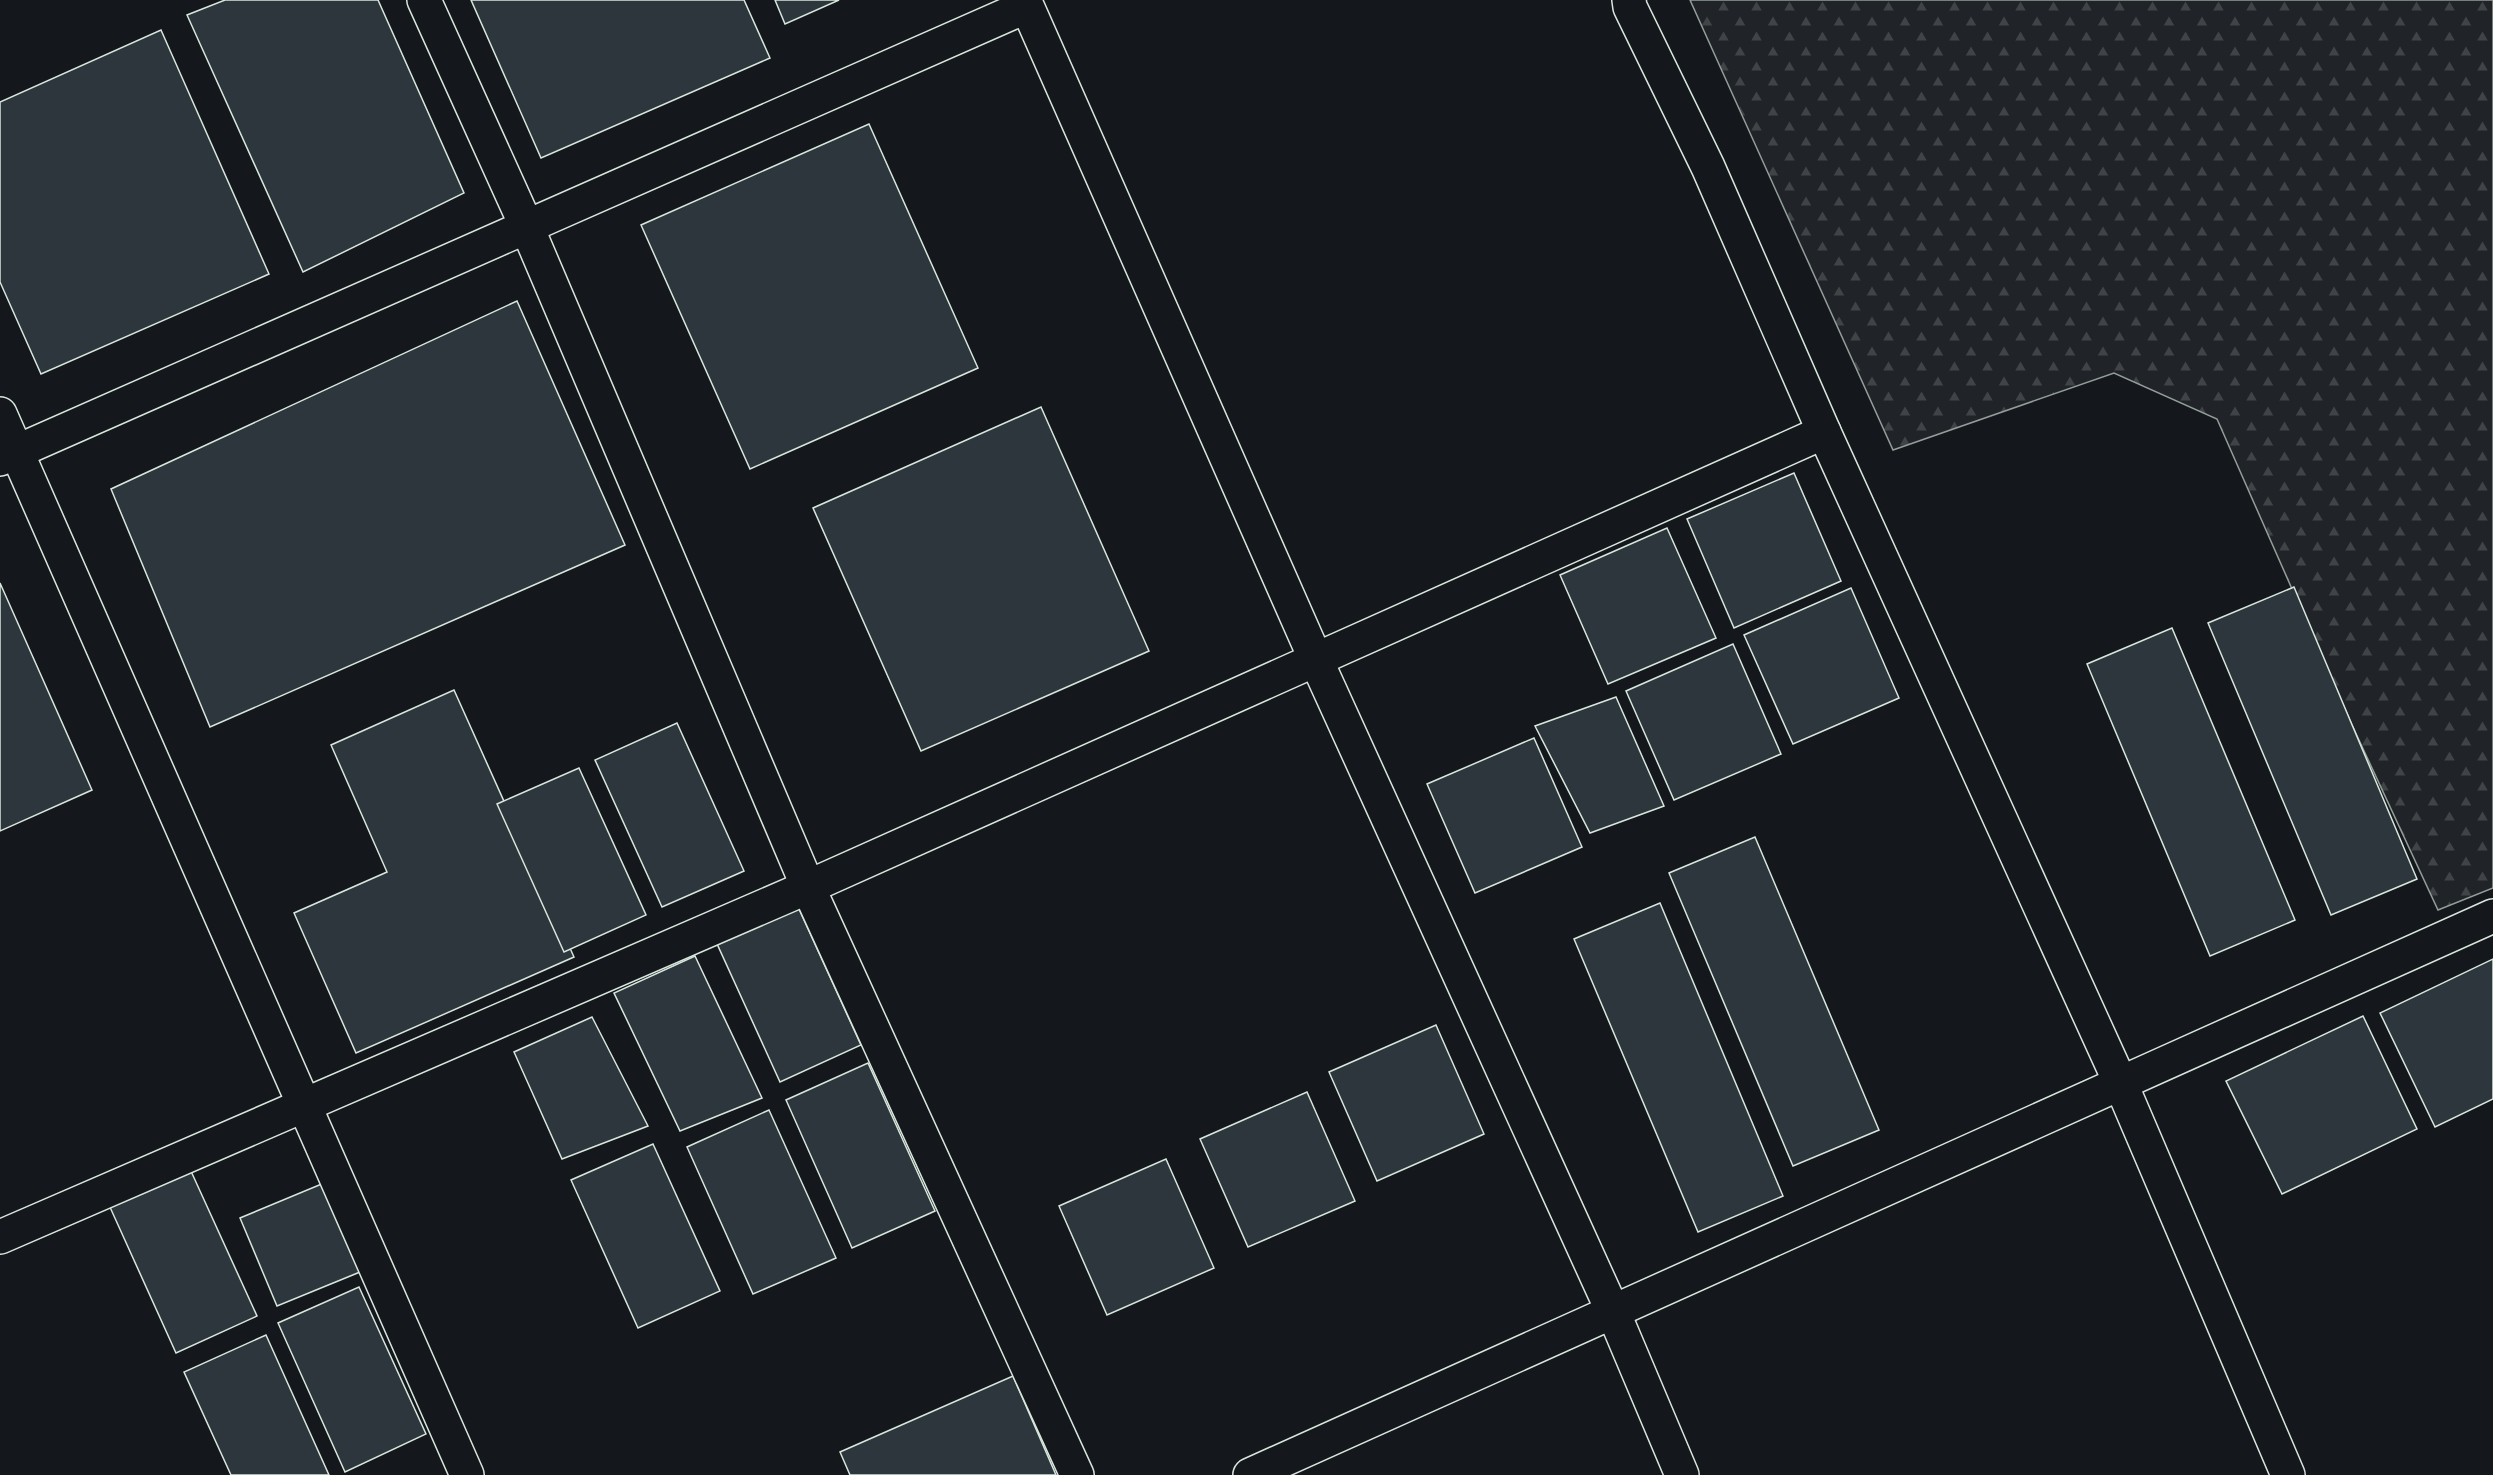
<svg xmlns="http://www.w3.org/2000/svg" width="2493" height="1475" font-family="Ubuntu,sans-serif">
	<style>
		.forest { fill: url(#forest-firs); stroke: #939e99; stroke-width: 1.5 }
		.building { fill: #2c363c; stroke: #d8e6dc; stroke-width: 1.5 }
		.lines { fill: none; stroke-linecap: round; stroke-linejoin: round }
		.minor-casing { stroke: #d8e6dc; stroke-width: 36 }
		.minor { stroke: #14181c; stroke-width: 33 }
	</style>
	<defs>
		<pattern id="forest-firs" width="22" height="20" patternUnits="userSpaceOnUse" patternTransform="scale(1.5)"><rect width="22" height="20" fill="#202428"/><path d="M5 1l3.5 6h-7zM16 11l3.5 6h-7z" fill="#404447"/></pattern>
	</defs>
	<rect width="100%" height="100%" fill="#14181c"/>
	<!-- forest -->
	<path class="forest" d="M1690,0h803v888l-55,22 -86,-185 -135,-306 -103,-46 -221,77z"/>
	<!-- building -->
	<g class="building">
		<path d="M225,0h153l86,193 -161,79 -116,-257z"/>
		<path d="M471,0h273l26,58 -229,100z"/>
		<path d="M775,0h64l-54,24z"/>
		<path d="M161,30l108,244 -228,100 -41,-92v-180z"/>
		<path d="M869,124l109,244 -228,101 -109,-244z"/>
		<path d="M517,301l108,244 -415,182 -99,-238z"/>
		<path d="M1041,407l108,244 -228,100 -108,-243z"/>
		<path d="M1794,473l47,108 -107,47 -47,-109z"/>
		<path d="M1667,528l49,110 -108,46 -48,-109z"/>
		<path d="M0,583l92,207 -92,41z"/>
		<path d="M2294,587l123,292 -86,36 -123,-292z"/>
		<path d="M1851,588l48,110 -106,46 -49,-109z"/>
		<path d="M2172,628l123,292 -85,36 -123,-292z"/>
		<path d="M1733,644l48,110 -107,46 -48,-109z"/>
		<path d="M454,690l120,267 -218,96 -62,-140 93,-41 -56,-127z"/>
		<path d="M1616,697l48,109 -74,27 -55,-107z"/>
		<path d="M677,723l67,148 -82,36 -67,-147z"/>
		<path d="M1534,738l48,109 -107,46 -48,-109z"/>
		<path d="M579,768l67,147 -82,37 -67,-148z"/>
		<path d="M1755,837l124,293 -86,36 -124,-293z"/>
		<path d="M794,898l67,147 -81,37 -67,-147z"/>
		<path d="M1660,903l123,293 -85,36 -124,-293z"/>
		<path d="M695,956l67,142 -82,33 -66,-138z"/>
		<path d="M2493,959v140l-58,28 -55,-114z"/>
		<path d="M2363,1016l54,113 -135,65 -56,-113z"/>
		<path d="M592,1017l56,109 -86,33 -48,-107z"/>
		<path d="M1436,1025l48,109 -107,47 -48,-109z"/>
		<path d="M868,1063l67,148 -83,37 -66,-148z"/>
		<path d="M1307,1092l48,109 -107,46 -48,-108z"/>
		<path d="M769,1110l67,148 -83,36 -66,-147z"/>
		<path d="M653,1144l67,147 -82,37 -67,-148z"/>
		<path d="M1166,1159l48,109 -107,47 -48,-109z"/>
		<path d="M190,1169l67,147 -81,37 -67,-148z"/>
		<path d="M324,1183l36,89 -83,34 -37,-88z"/>
		<path d="M359,1287l67,147 -81,38 -67,-149z"/>
		<path d="M266,1335l63,140h-98l-47,-103z"/>
		<path d="M1013,1376l43,99h-206l-10,-23z"/>
	</g>
	<g class="lines">
		<!-- minor casing -->
		<g class="minor-casing">
			<g id="minor">
				<path d="M424,0l102,225 282,662 269,588"/>
				<path d="M1629,0l1,7 78,160 116,265 296,650 168,393"/>
				<path d="M0,414l467,1061"/>
				<path d="M0,459l1027,-453 289,654 298,654 68,161"/>
				<path d="M0,1237l808,-350 1016,-455"/>
				<path d="M1250,1475c415,-184 828,-374 1243,-559"/>
			</g>
		</g>
		<!-- minor -->
		<use href="#minor" class="minor"/>
	</g>
</svg>
